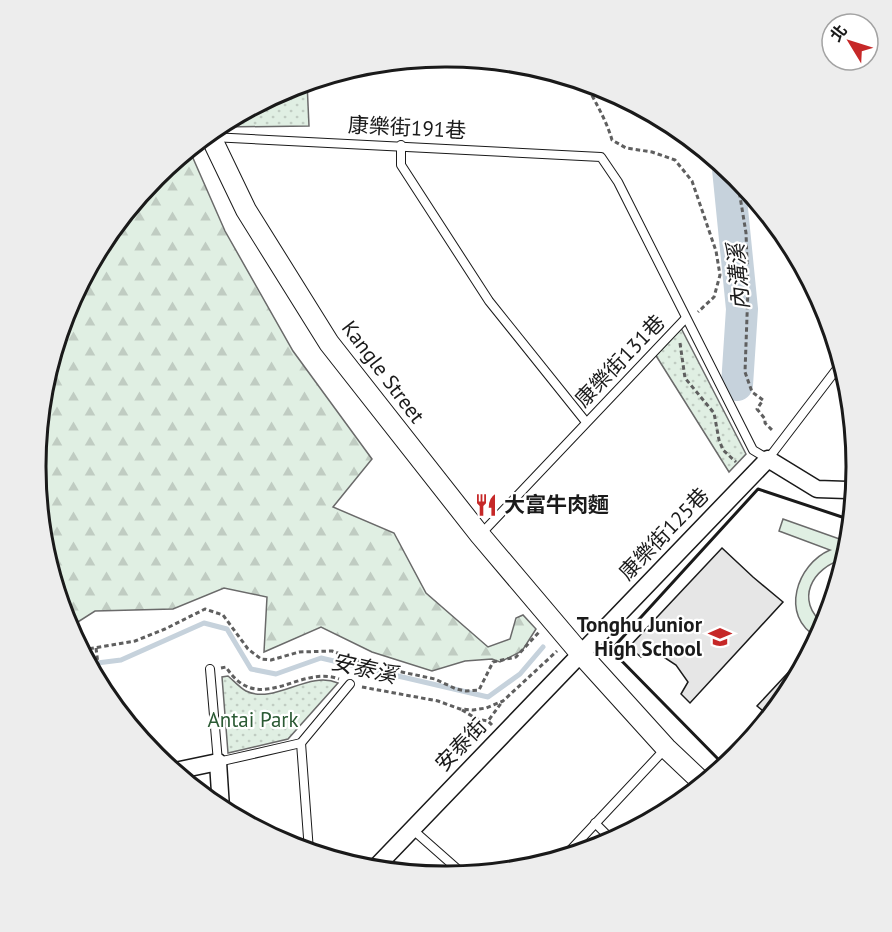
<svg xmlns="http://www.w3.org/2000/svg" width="892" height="932" font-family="'PT Sans','Noto Sans TC',sans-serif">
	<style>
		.forest { fill: url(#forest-firs); stroke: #6a6a6a; stroke-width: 1.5 }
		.park { fill: url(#park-dots); stroke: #6a6a6a; stroke-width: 1.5 }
		.garden { fill: #e0efe3; stroke: #6a6a6a; stroke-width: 1.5 }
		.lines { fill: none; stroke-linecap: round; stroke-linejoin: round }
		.stream { stroke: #c6d2dc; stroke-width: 5 }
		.river { stroke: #c6d2dc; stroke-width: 32 }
		.building { fill: #e6e6e6; stroke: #1a1a1a; stroke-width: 1.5 }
		.service-casing { stroke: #1a1a1a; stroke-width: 10 }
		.minor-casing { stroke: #1a1a1a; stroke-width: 19 }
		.tertiary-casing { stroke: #1a1a1a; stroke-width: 22 }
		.path { stroke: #5f5f5f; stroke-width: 3; stroke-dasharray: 4.5 3; stroke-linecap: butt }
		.service { stroke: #fff; stroke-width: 8 }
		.minor { stroke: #fff; stroke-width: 16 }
		.tertiary { stroke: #fff; stroke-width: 20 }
		.wall { stroke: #1a1a1a; stroke-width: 3 }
		.labels { text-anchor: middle; stroke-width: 4.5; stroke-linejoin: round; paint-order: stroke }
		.street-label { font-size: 21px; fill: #1a1a1a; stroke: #fff }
		.poi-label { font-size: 21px; font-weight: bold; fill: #1a1a1a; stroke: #fff; text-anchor: start }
		.park-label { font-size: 21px; fill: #2b5a34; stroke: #fff }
		.water-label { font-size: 22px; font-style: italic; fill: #1a1a1a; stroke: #fff }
		.rim { fill: none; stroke: #1a1a1a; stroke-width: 3 }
	</style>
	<defs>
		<pattern id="forest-firs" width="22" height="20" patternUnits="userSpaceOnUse" patternTransform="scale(1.5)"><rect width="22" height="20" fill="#e0efe3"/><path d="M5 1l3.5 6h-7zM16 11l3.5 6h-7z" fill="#c0ccc2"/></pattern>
		<pattern id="park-dots" width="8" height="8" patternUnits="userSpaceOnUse" patternTransform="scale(1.5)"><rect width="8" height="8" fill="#e0efe3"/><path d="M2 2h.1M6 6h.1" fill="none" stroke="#c0ccc2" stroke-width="1.8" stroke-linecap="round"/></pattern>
	</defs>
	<rect width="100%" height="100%" fill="#fff"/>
	<!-- forest -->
	<path class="forest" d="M189,149l36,82 68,120 79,108 -39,48 61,26 32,60 62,54 22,-8 6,-21 7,-3 13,14 -14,22 -22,11 -8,-3 -27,2 -33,10 -60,-19 -51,-25 -57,25 3,-55 -43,-9 -51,21 -78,2 -25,16 -26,-81 -8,-80 8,-80 23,-77 38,-71 51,-62z"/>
	<!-- park -->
	<g class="park">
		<path d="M307,82l2,44 -86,1 -1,-4 67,-36z"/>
		<path d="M681,328l65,126 -17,18 -74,-118z"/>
		<path d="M228,676c5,4 12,12 18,15 29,14 62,-21 92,-8l-50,56 -60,14 -6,-76z"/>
	</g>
	<!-- garden -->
	<path class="garden" d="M783,519l65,23 -4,17c-32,8 -50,42 -20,65l-7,13c-38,-21 -20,-73 13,-87l-51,-19z"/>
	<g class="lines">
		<!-- stream -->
		<path class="stream" d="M89,664l32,-4 83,-37 23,6 24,40 25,5 45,-16 167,39 32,-23 23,-27"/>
		<!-- river -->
		<path class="river" d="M728,169l14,140 -5,76"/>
	</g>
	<!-- building -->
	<g class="building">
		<path d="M722,548l31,29 30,25 -93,101 -9,-9 7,-12 -12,-17 -26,-17 -9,9 -12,-10z"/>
		<path d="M812,647l-25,47 -18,22 -12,-10z"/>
	</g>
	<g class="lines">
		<!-- service casing -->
		<g class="service-casing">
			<g id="service">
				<path d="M211,137l390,20 17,25 135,268 15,9 68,-89 9,7"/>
				<path d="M401,145v20l88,136 97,121"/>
				<path d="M480,535l205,-216"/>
				<path d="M210,669l8,93 83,-19 49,-59"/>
				<path d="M100,682l1,4"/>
				<path d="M301,743l8,108"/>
				<path d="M595,823l17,17"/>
				<path d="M412,829l51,45"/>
				<path d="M564,857l102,-109"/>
			</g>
		</g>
		<!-- minor casing -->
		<g class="minor-casing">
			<g id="minor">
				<path d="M175,771l43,-9 3,46"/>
				<path d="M374,869l394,-410 49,30 30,1 7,-4"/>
			</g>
		</g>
		<!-- tertiary casing -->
		<g class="tertiary-casing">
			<path id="tertiary" d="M209,133l37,77 83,133 151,192 100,118 86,95 37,35"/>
		</g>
		<!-- path -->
		<g class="path">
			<path d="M585,82c10,20 21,37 27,58l14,8 26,4 23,8 17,21 24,70 4,24 -6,22 -16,15"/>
			<path d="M737,178l9,55 2,56 -3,83 7,20 11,8 -6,9 8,10v4l8,8"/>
			<path d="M680,343l5,35 29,35 5,27 4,10 13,12"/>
			<path d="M96,648l3,24"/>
			<path d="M82,650l53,-9 30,-12 40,-20 18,6 25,34 13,10 10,1 28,-8 33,-1 41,15 62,13 21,10 10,2 13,-1 14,-28 23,-5 24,-26"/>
			<path d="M221,668l5,-1c33,51 73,-3 113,12"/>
			<path d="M362,687l76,14 22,8 13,1 13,-2 17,-7 54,-50"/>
			<path d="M462,710l15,9 11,2"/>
			<path d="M492,725l-4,-4 14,-19"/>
		</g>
		<!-- service -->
		<use href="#service" class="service"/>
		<!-- minor -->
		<use href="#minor" class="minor"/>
		<!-- tertiary -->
		<use href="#tertiary" class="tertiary"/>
		<!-- wall -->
		<path class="wall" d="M724,765l-113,-115 147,-161 93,31"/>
	</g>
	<!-- icons -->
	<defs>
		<g id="restaurant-bare" transform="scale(1.8)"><path d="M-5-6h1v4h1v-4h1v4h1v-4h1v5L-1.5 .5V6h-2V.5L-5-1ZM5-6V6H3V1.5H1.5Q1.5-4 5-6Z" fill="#c62828" stroke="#fff" stroke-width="2.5" paint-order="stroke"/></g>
		<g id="school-bare" transform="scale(1.8)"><path d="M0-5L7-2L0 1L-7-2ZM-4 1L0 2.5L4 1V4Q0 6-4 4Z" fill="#c62828" stroke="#fff" stroke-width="2.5" paint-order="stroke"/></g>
	</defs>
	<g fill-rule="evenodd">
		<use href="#restaurant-bare" x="486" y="505"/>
		<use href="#school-bare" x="720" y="637"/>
	</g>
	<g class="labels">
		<!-- street labels -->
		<g class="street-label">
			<text transform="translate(407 128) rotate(3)" y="7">康樂街191巷</text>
			<text transform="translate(620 361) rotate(-46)" y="7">康樂街131巷</text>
			<text transform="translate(383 372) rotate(53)" y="7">Kangle Street</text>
			<text transform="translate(664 534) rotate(-46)" y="7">康樂街125巷</text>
			<text transform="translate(461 745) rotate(-46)" y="7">安泰街</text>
		</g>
		<!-- poi labels -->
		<g class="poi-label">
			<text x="504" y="512">大富牛肉麵</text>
			<text x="702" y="632" text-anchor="end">Tonghu Junior<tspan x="702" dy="24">High School</tspan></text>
		</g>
		<!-- park labels -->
		<g class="park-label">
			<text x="253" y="727">Antai Park</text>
		</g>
		<!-- water labels -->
		<g class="water-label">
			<text transform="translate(738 277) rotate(-95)" y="8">內溝溪</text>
			<text transform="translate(364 668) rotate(13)" y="8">安泰溪</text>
		</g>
	</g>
	<!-- crop -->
	<path d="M0 0H892V932H0ZM445 67H447A399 399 0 0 1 846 466V467A399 399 0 0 1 447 866H445A399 399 0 0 1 46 467V466A399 399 0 0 1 445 67Z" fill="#ededed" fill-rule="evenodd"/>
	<path class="rim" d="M445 67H447A399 399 0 0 1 846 466V467A399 399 0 0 1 447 866H445A399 399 0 0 1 46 467V466A399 399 0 0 1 445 67Z"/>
	<!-- north arrow -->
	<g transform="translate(850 42) rotate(308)"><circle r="28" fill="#ffffff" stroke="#a3a3a3" stroke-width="1.5"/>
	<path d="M0-4.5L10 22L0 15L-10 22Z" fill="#c62828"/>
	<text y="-9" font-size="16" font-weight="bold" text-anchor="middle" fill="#1a1a1a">北</text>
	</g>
</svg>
